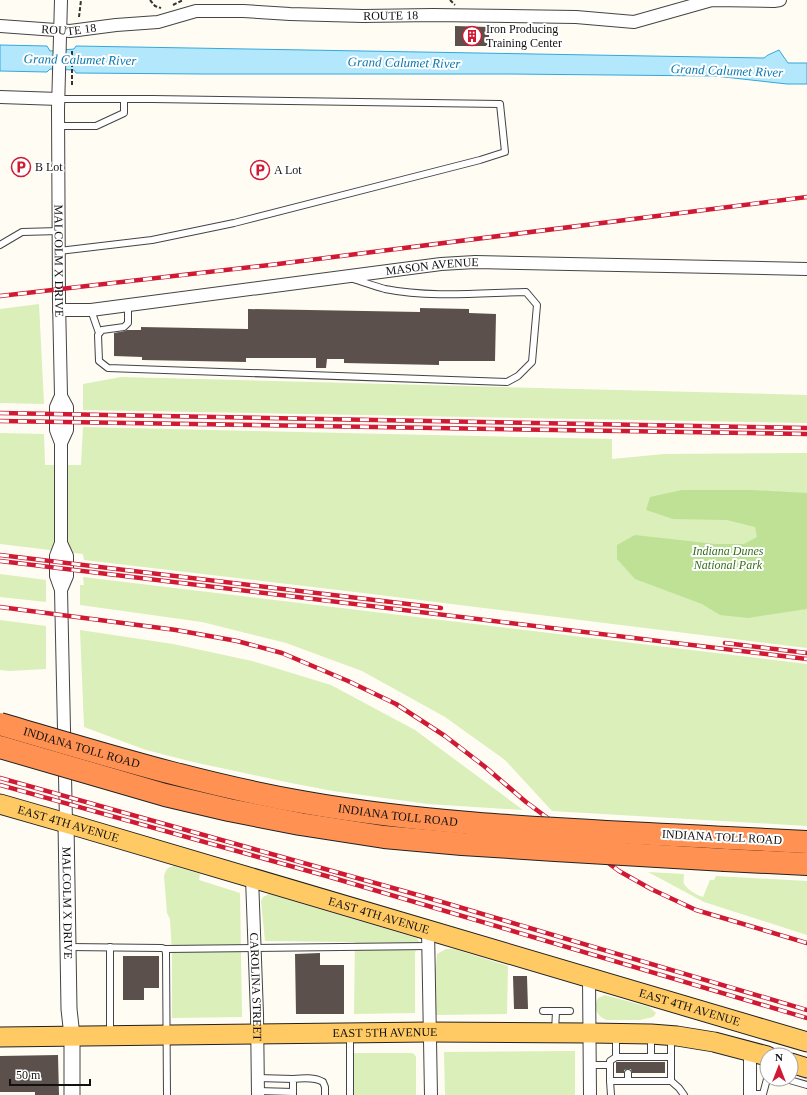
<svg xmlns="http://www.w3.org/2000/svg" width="807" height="1095" font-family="'Times New Roman',serif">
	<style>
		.green { fill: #daefb9 }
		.forest { fill: #bfe196 }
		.water { fill: #b3e8fc; stroke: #33a8db }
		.building { fill: #5b504c }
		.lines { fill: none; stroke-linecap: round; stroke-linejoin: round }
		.service-casing { stroke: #444; stroke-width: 8 }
		.minor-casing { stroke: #444; stroke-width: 14 }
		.tertiary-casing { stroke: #444; stroke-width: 17 }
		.primary-casing { stroke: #222; stroke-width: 21 }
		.motorway-casing { stroke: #222; stroke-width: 24 }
		.path { stroke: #333; stroke-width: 2; stroke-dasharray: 4 2; stroke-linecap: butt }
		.service { stroke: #fff; stroke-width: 6 }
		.minor { stroke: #fff; stroke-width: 12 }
		.tertiary { stroke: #fff; stroke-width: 15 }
		.primary { stroke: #ffca64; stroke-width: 19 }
		.motorway { stroke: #ff9152; stroke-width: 22 }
		.rail-casing { stroke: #d01933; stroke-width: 4.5 }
		.rail { stroke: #fff; stroke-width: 3; stroke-dasharray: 9; stroke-linecap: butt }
		.motorway-bridge-casing { stroke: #222; stroke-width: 24; stroke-linecap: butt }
		.motorway-bridge { stroke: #ff9152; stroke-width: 22 }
		.labels { text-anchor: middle; stroke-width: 4; stroke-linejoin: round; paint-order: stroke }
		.street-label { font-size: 12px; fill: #111; stroke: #fff }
		.poi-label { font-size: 12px; fill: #111; stroke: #fff; text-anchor: start }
		.park-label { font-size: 12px; font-style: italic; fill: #337119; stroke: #fff }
		.water-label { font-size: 13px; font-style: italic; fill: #0b79b1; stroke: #fff }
	</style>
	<rect width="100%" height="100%" fill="#fffcf4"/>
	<!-- green -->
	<g class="green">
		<path d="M39,304l5,100 -44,-1v-94z"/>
		<path d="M121,377l686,18v28l-724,-13v-26z"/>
		<path d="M83,427l529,12v20l52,-5 143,-1v195l-444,-55 -279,-33 -1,-6 -83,-10v-111l44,1 1,31h36z"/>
		<path d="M0,574l46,6v22l-46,-5z"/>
		<path d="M83,577l724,87v162l-255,-15 -47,-51 -60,-43 -83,-46 -76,-28 -84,-21 -122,-17v-20h4z"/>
		<path d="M0,620l46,6v43l-37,2 -9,-1z"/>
		<path d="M80,630l93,14 79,17 79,24 84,45 108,80 -95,-6 -95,-13 -47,-9 -93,-20 -47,-12 -62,-23z"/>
		<path d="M174,866l26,8 -1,6 41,13 2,124 -70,1v-65l-2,-34 -3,-6 -3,-37c2,-6 3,-9 10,-10z"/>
		<path d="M648,872l36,2c0,3 -1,7 0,10 4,6 12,11 19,13l7,-17h4l2,-4 91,5v54l-103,-33z"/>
		<path d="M269,894l148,44 4,8h-4l-2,7v60l-61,1 1,-72 -90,-1 -4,-40 2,-4z"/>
		<path d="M446,949h8l54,17 -1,48 -71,1 -1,-3 -2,-43 3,-2 1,-13z"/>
		<path d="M605,995l44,12 7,6 -3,4 -13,3h-33c-10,-3 -14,-13 -9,-22z"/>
		<path d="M575,1051v44h-130l-1,-43z"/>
		<path d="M353,1053h59l2,1 2,3v38h-64l-1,-16z"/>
	</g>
	<!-- forest -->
	<path class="forest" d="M682,490h69l56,3v116l-59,9 -28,-3 -18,-11 -67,-25 -18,-20v-14l18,-10 80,9h29l13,-7 -2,-10 -28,-7 -54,-1 -27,-9 4,-13z"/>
	<!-- water -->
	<path class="water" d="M0,45l47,1 3,5 24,-2 2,-3 688,12 4,-3 11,-5 9,13h19v21h-20l-72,-8 -205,-2h-309l-125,-1 -2,-3 -24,-1 -3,3 -47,-1z"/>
	<!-- building -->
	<g class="building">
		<path d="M455,26l34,1v19h-34z"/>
		<path d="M420,308l49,1v4l27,1 -1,47h-56v4l-95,-2v-4h-17l-1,9h-10v-10h-70v4l-104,-2v-3l-28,-1v-23l11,-2 2,-1h14v-3l107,2v-20l172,3z"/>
		<path d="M320,953v12h24v49h-48l-1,-60z"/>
		<path d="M123,956h36v32h-15v12h-21z"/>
		<path d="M513,976h14l1,33h-14z"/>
		<path d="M58,1055l1,40h-24v-3h-35v-36z"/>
		<path d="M616,1062h49v11h-33l-1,-4h-3l-4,1v3h-8z"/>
	</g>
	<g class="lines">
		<!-- service casing -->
		<g class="service-casing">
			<g id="service">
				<path d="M59,99h93l348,5 5,48 -25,8 -246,63 -82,17 -93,11"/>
				<path d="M58,126h38l28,-13v-13"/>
				<path d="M0,245l22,-13 37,-1"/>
				<path d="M128,305v18l-4,4 -22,3 -4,5 1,26 9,7 399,14 11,-6 14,-14 5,-57 -11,-13c-46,1 -96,6 -141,-3 -11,-3 -22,-7 -32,-10"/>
				<path d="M91,310l8,23"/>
				<path d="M69,947l93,1 3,1 1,4 1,142"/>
				<path d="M110,947v87"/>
				<path d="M165,949l264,-3"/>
				<path d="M543,1011h27"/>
				<path d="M555,1032l1,-21"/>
				<path d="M616,1035v22h55"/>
				<path d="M651,1036v21"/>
				<path d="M590,1065h20"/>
				<path d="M258,1078l35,1"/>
				<path d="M786,1079l21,6"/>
				<path d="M610,1081v-20l6,-4"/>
				<path d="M628,1081v-8"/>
				<path d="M671,1081l8,7 5,7"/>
				<path d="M258,1091l35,1"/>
				<path d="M750,1094h13l4,-15"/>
				<path d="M293,1095v-16c10,-1 22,-2 30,3l2,5v8"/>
				<path d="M350,1095v-60"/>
				<path d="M611,1095l-1,-14h61v-42"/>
			</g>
		</g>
		<!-- minor casing -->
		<g class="minor-casing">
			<g id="minor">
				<path id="s1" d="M61,0l-3,109 1,192 2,95 -5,11v23l5,13v100l-5,13v20l5,14 5,233"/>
				<path id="s2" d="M0,26l70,5 46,-6 42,-3 38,-11h47l47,3 73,2 70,-1 143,2 58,5 78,-22 62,1 6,-1"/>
				<path d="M0,97l59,2"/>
				<path id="s3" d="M59,310h32l350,-46 34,-2 332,7"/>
				<path d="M61,396l6,11v23l-6,13"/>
				<path d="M61,543l6,13v20l-6,14"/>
				<path id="s4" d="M252,878l5,136 1,81"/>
				<path d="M428,930l3,165"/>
				<path d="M589,978l1,117"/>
				<path d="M750,1051v44"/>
			</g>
		</g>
		<!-- tertiary casing -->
		<g class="tertiary-casing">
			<g id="tertiary">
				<path id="s5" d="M66,823l3,186 3,27v59"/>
			</g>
		</g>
		<!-- primary casing -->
		<g class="primary-casing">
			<g id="primary">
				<path id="s6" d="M0,804l66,19 741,219"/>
				<path id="s7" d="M0,1037l430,-5 160,1 61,1 26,2 37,6 53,14"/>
				<path d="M791,1063l16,5"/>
			</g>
		</g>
		<!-- motorway casing -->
		<g class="motorway-casing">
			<g id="motorway">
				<path d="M727,838l80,4"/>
				<path d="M725,860l82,4"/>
			</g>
		</g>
		<!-- path -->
		<g class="path">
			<path d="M150,0l5,6 6,2"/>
			<path d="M450,0l5,5"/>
			<path d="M173,5l10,-5"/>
			<path d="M79,17l2,-17"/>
			<path d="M72,51v35"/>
		</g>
		<!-- service -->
		<use href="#service" class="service"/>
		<!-- minor -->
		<use href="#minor" class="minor"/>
		<!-- tertiary -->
		<use href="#tertiary" class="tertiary"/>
		<!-- primary -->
		<use href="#primary" class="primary"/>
		<!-- motorway -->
		<use href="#motorway" class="motorway"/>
		<!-- rail casing -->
		<g class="rail-casing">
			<g id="rail">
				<path d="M0,296l270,-31 537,-68"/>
				<path d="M0,413l807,15"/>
				<path d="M0,421l807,13"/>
				<path d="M0,555l441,53"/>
				<path d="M0,561l807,98"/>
				<path d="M0,607l176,23 61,11 45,12 66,28 48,23 49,32 39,30 42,36 93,69 32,18 45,21 111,33"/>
				<path d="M725,643l82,10"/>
				<path d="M0,778l425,119 382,113"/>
				<path d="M0,785l330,92 477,141"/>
			</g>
		</g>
		<!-- rail -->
		<use href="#rail" class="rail"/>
		<!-- motorway-bridge casing -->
		<g class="motorway-bridge-casing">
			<g id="motorway-bridge">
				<path id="s8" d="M0,724c100,29 199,60 302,78 140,25 283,28 425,36"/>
				<path d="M0,747l165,48 64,15 71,14 84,13 78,7 93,6 170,10"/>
			</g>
		</g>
		<!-- motorway-bridge -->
		<use href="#motorway-bridge" class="motorway-bridge"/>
	</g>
	<!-- icons -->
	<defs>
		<g id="building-ring" transform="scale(1)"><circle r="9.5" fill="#fff" stroke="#d01933" stroke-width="1.5"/><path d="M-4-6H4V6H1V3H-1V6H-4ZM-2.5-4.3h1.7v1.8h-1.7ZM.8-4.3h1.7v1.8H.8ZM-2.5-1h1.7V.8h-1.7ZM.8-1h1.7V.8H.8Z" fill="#d01933"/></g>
		<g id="parking-ring" transform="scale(1)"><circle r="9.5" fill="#fff" stroke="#d01933" stroke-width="1.5"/><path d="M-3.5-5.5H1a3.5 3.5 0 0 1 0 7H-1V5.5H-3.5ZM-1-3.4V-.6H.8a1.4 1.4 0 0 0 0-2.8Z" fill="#d01933"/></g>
	</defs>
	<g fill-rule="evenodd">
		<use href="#building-ring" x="472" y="36"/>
		<use href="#parking-ring" x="21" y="167"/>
		<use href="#parking-ring" x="260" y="170"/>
	</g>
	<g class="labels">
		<!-- street labels -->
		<g class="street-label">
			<text dy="4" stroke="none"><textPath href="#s2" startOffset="393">ROUTE 18</textPath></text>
			<text dy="4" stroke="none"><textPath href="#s2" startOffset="69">ROUTE 18</textPath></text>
			<text dy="4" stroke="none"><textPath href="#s1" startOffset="261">MALCOLM X DRIVE</textPath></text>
			<text dy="4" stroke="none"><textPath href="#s3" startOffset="376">MASON AVENUE</textPath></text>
			<text dy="4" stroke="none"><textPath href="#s8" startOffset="85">INDIANA TOLL ROAD</textPath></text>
			<text dy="4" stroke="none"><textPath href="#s8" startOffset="409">INDIANA TOLL ROAD</textPath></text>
			<text dy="4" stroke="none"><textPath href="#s6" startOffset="71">EAST 4TH AVENUE</textPath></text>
			<text transform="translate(722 837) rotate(3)" y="4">INDIANA TOLL ROAD</text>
			<text dy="4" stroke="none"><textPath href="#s5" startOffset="80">MALCOLM X DRIVE</textPath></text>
			<text dy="4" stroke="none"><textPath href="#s6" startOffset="395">EAST 4TH AVENUE</textPath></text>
			<text dy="4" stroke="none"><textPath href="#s4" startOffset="109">CAROLINA STREET</textPath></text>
			<text dy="4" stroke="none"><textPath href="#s6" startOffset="719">EAST 4TH AVENUE</textPath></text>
			<text dy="4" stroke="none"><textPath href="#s7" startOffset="385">EAST 5TH AVENUE</textPath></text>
		</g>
		<!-- poi labels -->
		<g class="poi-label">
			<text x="486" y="33">Iron Producing<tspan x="486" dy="14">Training Center</tspan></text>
			<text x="35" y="171">B Lot</text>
			<text x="274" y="174">A Lot</text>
		</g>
		<!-- park labels -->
		<g class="park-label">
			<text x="728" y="555">Indiana Dunes<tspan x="728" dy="14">National Park</tspan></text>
		</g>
		<!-- water labels -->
		<g class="water-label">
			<text transform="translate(80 59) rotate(1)" y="5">Grand Calumet River</text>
			<text transform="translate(404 62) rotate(1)" y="5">Grand Calumet River</text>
			<text transform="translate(727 70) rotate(2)" y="5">Grand Calumet River</text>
		</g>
	</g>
	<!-- north arrow -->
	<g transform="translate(779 1067)"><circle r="19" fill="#ffffff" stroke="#a0a0a0"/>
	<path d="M0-3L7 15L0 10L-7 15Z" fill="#d01933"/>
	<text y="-6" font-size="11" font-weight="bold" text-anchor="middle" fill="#111111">N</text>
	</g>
	<!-- scale -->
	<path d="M10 1079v6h80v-6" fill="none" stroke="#111111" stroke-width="2"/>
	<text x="16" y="1079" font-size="12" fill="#111111" stroke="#ffffff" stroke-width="3" paint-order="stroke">50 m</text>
</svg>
